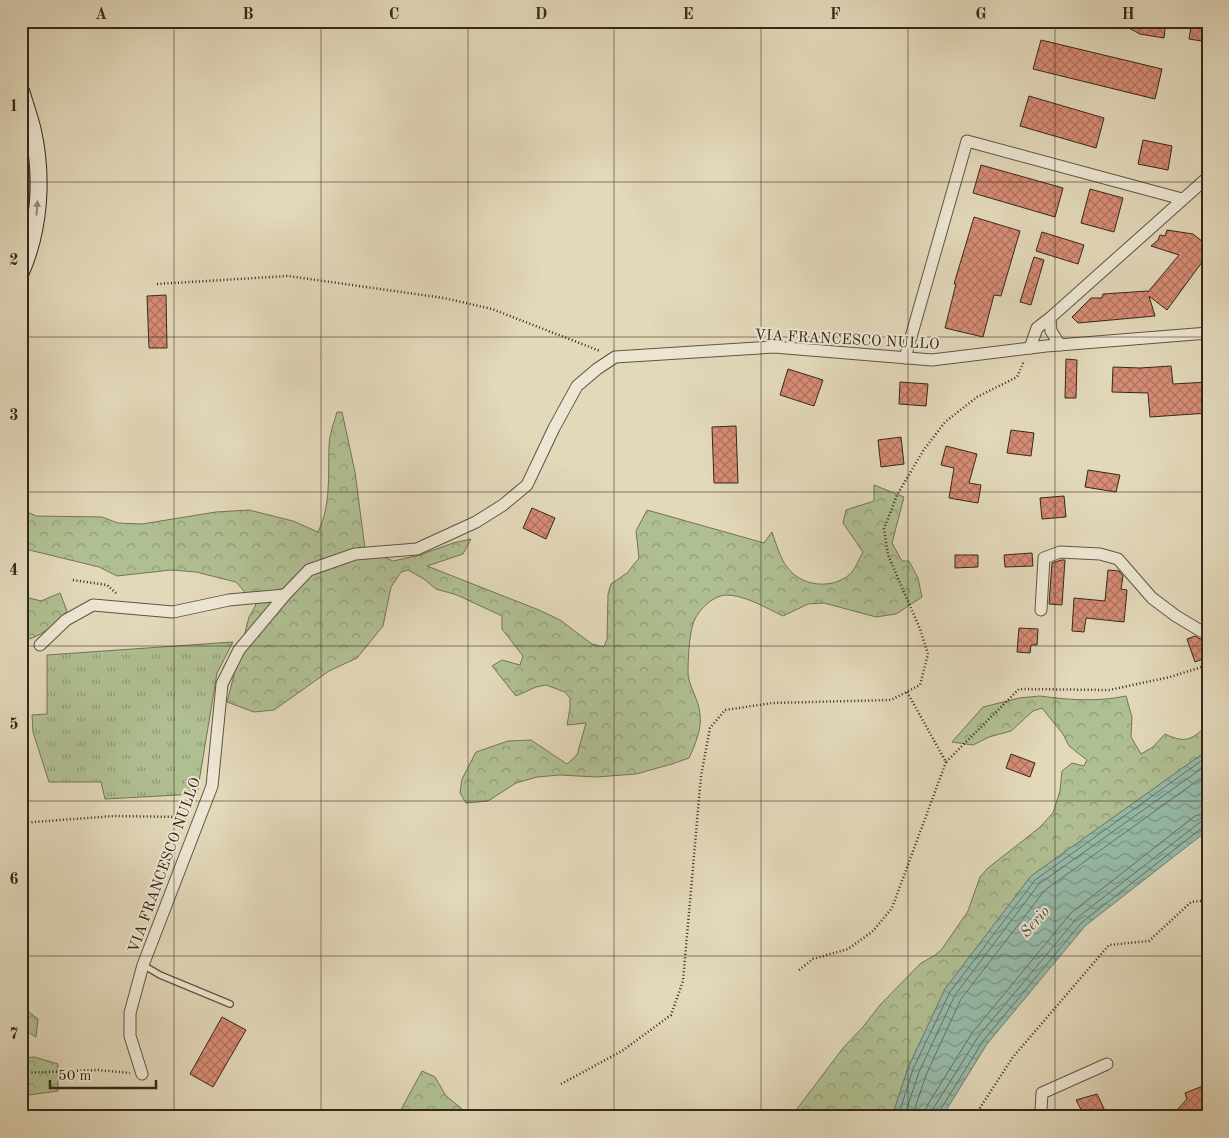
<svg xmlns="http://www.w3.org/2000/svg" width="1229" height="1138" font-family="'Old Standard TT',serif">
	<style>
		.grass { fill: url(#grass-dots); stroke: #737456 }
		.forest { fill: url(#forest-crowns); stroke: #737456 }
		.park { fill: url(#park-tufts); stroke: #737456 }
		.water { fill: url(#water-waves); stroke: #708070 }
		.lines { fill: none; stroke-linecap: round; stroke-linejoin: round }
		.shore { stroke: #667262; stroke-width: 1 }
		.building { fill: url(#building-cross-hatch); stroke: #36281a }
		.lane-casing { stroke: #615442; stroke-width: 8 }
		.street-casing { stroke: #615442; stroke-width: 13 }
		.secondary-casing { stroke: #36281a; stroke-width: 18 }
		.path { stroke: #36281a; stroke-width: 2.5; stroke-dasharray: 1 2.5; stroke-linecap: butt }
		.lane { stroke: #ece6d2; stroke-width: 5.5 }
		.street { stroke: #ece6d2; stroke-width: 11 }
		.secondary { stroke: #ece6d2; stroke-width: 16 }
		.oneway { fill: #918776 }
		.grid { fill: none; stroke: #36281a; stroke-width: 1; stroke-opacity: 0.55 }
		.labels { text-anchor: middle; stroke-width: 4; stroke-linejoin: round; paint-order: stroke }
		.street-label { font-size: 15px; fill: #36281a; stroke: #ece6d2 }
		.water-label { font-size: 16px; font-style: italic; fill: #4e4d3e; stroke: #ece6d2 }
		.neatline { fill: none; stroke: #36281a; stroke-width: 2 }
		.grid-label { font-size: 16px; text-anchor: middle; font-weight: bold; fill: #36281a }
	</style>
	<defs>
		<pattern id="grass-dots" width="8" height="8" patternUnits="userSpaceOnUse" patternTransform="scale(1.25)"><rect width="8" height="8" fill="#b0bf92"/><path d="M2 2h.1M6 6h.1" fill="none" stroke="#909b76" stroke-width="1.8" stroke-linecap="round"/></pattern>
		<pattern id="forest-crowns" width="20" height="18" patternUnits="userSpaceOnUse" patternTransform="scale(1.25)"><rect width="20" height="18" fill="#b0bf92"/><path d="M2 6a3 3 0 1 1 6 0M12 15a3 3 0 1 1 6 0" fill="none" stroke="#909b76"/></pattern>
		<pattern id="park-tufts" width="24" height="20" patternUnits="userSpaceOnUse" patternTransform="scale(1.25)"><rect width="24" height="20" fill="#b0bf92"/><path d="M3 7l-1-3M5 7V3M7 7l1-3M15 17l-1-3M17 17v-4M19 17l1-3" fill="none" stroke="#909b76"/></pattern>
		<pattern id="water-waves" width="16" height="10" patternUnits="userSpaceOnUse" patternTransform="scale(1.25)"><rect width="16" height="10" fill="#96bbaa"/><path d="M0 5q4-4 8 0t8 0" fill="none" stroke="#7b988a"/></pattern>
		<pattern id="building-cross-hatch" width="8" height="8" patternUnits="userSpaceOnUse" patternTransform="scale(1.25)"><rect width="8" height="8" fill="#d78c75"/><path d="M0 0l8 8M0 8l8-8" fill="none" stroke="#af725f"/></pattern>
	</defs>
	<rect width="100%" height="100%" fill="#e2d8ba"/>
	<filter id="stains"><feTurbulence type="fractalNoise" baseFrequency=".004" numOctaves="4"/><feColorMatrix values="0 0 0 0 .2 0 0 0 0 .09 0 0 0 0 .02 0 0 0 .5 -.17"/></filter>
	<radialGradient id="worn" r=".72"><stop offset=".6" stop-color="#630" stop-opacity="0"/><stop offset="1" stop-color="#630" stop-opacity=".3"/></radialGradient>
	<!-- grass -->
	<path class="grass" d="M21,129h2c8,38 11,77 -2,114z"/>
	<!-- forest -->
	<g class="forest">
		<path d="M337,412h5l13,60 10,77 28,12 27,-6 33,-12 18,-4 -8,15 -36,12 112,44 21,10 32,24 12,3 3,-8 1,-45 3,-10 16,-11 12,-15 -3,-27 11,-21 117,33 8,-11c4,11 8,26 15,35 14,19 43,23 62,8 6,-5 10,-16 14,-23l-20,-29 3,-13 28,-9v-16l30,12 -12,46 10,18h7l9,17 4,19 -26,17 -20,3 -52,-14 -16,1 -25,12c-17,-8 -38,-21 -57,-21 -14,1 -29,16 -33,29 -4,13 -5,36 -5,50 1,13 11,26 12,40 2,15 -5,31 -11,44l-17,6 -36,10 -40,3 -36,-2 -23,2 -21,6 -28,18 -22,2 -6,-10 2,-14 14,-27 32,-11 23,-1 36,24 10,-9 9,-32 -19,2 3,-17v-10l-5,-6 -19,-7 -10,2 -20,9 -24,-30 10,-6 18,5 3,-9 -21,-27v-13l-45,-21 -21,-6 -12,-10 -16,-9 -7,2 -10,15 -8,39 -26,32 -28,13 -55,39 -20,2 -27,-10 22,-85 7,-12 -20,-23 -40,-10 -25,-2 -54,6 -18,-9 -78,-19v-39l15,7 66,1 16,6 24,1 74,-12 33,-2 44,11 25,11c13,-27 10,-56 11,-85 0,-12 5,-24 8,-35z"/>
		<path d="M60,593l7,18c-12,14 -27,27 -46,30v-45l20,5z"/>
		<path d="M1040,696c28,4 57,6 86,0l6,21 -1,20 10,17 12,-7 12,-13c21,10 27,6 43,-10v26l-177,126 -86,113 -37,79 -16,49h-101l52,-69 20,-21 17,-22 41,-42 13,-7 8,-7 26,-38 12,-34 8,-9 51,-40 14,-15 7,-22 2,-20 10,-8 12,3 3,-6 -18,-14 -6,-12 -21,-26 -9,3 -22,20 -22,6 -16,8 -21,-3 31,-35 36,-9z"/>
		<path d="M21,1006l17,13 -2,18 -15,-9z"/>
		<path d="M34,1057l24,7v27l-29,4 -8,4v-41z"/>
		<path d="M422,1071l13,6 11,19 15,12 3,9h-67z"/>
	</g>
	<!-- park -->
	<path class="park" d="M233,642l-16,31 -20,121 -92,5 -4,-17h-52l-16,-50 -1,-17 15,-1v-59z"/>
	<!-- water -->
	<path class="water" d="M1208,750v80l-123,96 -98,118 -45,73h-50l16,-49 37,-79 86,-113z"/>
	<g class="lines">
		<!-- shore -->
		<g class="shore">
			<path d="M898,1117l15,-48 37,-77 85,-112 173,-124"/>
			<path d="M904,1117l15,-45 36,-77 84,-111 169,-120"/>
			<path d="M912,1117l14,-42 35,-76 84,-109 163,-117"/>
			<path d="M924,1117l3,-11 45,-73 99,-120 124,-97 13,-4"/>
			<path d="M932,1117l1,-8 45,-72 99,-119 122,-95 9,-3"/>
			<path d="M938,1117l1,-5 44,-71 98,-118 122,-96 5,-1"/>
		</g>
	</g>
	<!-- building -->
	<g class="building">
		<path d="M1116,21h50l-2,17 -24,-4z"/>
		<path d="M1192,21h16v21l-19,-3z"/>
		<path d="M1041,40l121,29 -7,30 -122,-30z"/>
		<path d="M1029,96l75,22 -8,30 -76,-22z"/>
		<path d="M1143,140l29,6 -4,24 -30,-6z"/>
		<path d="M981,165l82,23 -8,29 -82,-24z"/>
		<path d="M1090,189l33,9 -9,34 -33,-9z"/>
		<path d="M974,217l46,14 -19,65 -7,-1 -11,42 -38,-9 11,-44h-2z"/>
		<path d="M1167,230l26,4 15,12v8l-41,56 -18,-14 6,20 -77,7 -6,-6 19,-19h11l1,-4 45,-3v1l31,-37 -28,-9 7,-6 2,-5 5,1z"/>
		<path d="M1042,232l42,13 -6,19 -42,-13z"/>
		<path d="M1034,257l10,3 -13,45 -11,-3z"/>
		<path d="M166,295l1,53h-18l-2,-52z"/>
		<path d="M1066,359l11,1 -1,38h-11z"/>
		<path d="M1171,366l2,18 35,-2v31l-58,4 -2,-24 -36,-1 1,-25 27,1z"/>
		<path d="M788,369l35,11 -9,26 -34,-11z"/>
		<path d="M900,382l28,2 -2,22 -27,-2z"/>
		<path d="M736,426l2,57h-24l-2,-56z"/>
		<path d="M1011,430l23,3 -3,23 -24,-3z"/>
		<path d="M901,437l3,27 -23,3 -3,-27z"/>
		<path d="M946,446l31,8 -8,29 12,2 -3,18 -29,-5 5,-30 -13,-3z"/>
		<path d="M1088,470l32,5 -4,17 -31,-5z"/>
		<path d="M1064,496l2,21 -24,2 -2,-21z"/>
		<path d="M532,508l23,10 -9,21 -23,-11z"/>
		<path d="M1032,553l1,13 -28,1 -1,-12z"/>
		<path d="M955,555h23v12l-23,1z"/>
		<path d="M1061,560h4l-3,45 -13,-1 3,-41z"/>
		<path d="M1108,570l11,1 4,5 -2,13 6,1 -3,32 -38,-4 -2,14 -12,-1 2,-33 31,3z"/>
		<path d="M1019,628l19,1 -1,16h-6l-1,8 -13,-1z"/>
		<path d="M1195,636l7,4 6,-1v18l-13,5 -8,-23z"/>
		<path d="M1011,754l24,9 -5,14 -24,-9z"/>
		<path d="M222,1017l24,13 -33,57 -23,-13z"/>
		<path d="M1208,1084v33h-37l16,-18 -2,-6z"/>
		<path d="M1097,1094l11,23h-23l-9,-17z"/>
	</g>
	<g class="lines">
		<!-- lane casing -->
		<g class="lane-casing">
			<path id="lane" d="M143,965l17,10 70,29"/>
		</g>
		<!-- street casing -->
		<g class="street-casing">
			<g id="street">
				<path d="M1050,318l158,-141"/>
				<path d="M1030,348l7,-20 13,-10 1,13 9,14"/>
				<path d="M905,358l62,-217 215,58"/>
				<path d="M1041,610l3,-52 16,-6 40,2 18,5 34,39 24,18 25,15 7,1"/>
				<path d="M40,645l26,-25 27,-15 80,7 56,-12 56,-5"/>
				<path d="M142,1074l-12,-38v-23l13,-48 69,-179 10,-102 17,-34 46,-55 24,-25 46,-16 62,-5 59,-27 27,-17 24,-20 27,-57 23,-42 20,-17 18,-12 159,-10 158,13 114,-14 162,-13"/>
				<path d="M1043,1117l-2,-6 1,-18 65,-29"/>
			</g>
		</g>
		<!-- secondary casing -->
		<g class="secondary-casing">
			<path id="secondary" d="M21,91c4,13 9,27 12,40 10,46 7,98 -12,141"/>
		</g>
		<!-- path -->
		<g class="path">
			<path d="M157,284l131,-8 156,22 48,11 108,42"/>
			<path d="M73,580l34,5 10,9"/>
			<path d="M21,649l9,-2"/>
			<path d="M907,692l39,70 73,-73 90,1 61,-13 38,-12"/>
			<path d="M21,823l93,-7 66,1 6,3"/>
			<path d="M799,970l14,-11 35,-10 25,-18 19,-23 54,-146"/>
			<path d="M21,1073l77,-3 32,3"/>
			<path d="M561,1084l61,-33 49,-36 12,-34 18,-205 9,-48 15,-18 47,-7 119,-3 29,-15 8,-31 -8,-25 -32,-74 -4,-26 13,-34 26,-44 22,-29 32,-25 40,-20 7,-16"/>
			<path d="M974,1117l39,-60 96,-112 40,-4 42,-39 17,-2"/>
		</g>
		<!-- lane -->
		<use href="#lane" class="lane"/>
		<!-- street -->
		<use href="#street" class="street"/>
		<!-- secondary -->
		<use href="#secondary" class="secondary"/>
	</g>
	<!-- one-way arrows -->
	<defs><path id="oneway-solid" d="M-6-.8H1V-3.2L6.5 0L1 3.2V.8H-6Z" transform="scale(1.25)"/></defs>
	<use class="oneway" href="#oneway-solid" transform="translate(37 208) rotate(-86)"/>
	<!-- grid -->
	<path class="grid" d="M174,21v1096M321,21v1096M468,21v1096M614,21v1096M761,21v1096M908,21v1096M1055,21v1096M21,182h1187M21,337h1187M21,492h1187M21,646h1187M21,801h1187M21,956h1187"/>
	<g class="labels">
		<!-- street labels -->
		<g class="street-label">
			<text transform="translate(847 339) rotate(3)" y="5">VIA FRANCESCO NULLO</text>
			<text transform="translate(164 865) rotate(-70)" y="5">VIA FRANCESCO NULLO</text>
		</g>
		<!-- water labels -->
		<g class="water-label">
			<text transform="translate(1034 921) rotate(-49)" y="6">Serio</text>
		</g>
	</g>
	<!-- margin -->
	<rect width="1229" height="1138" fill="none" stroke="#e2d8ba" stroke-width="55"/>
	<!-- scale -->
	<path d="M50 1080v8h106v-8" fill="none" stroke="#36281a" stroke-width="2.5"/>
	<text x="58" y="1080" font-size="15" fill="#36281a" stroke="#ece6d2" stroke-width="4" paint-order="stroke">50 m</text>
	<rect x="28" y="28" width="1174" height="1082" class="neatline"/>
	<g class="grid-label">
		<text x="101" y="19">A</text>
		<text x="248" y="19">B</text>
		<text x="394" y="19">C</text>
		<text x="541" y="19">D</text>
		<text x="688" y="19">E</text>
		<text x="835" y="19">F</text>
		<text x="981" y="19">G</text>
		<text x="1128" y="19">H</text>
		<text x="14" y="111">1</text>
		<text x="14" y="265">2</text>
		<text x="14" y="420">3</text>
		<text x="14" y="575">4</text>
		<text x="14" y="729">5</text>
		<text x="14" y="884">6</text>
		<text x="14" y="1039">7</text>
	</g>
	<rect width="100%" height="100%" filter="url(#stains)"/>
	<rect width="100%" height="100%" fill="url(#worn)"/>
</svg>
